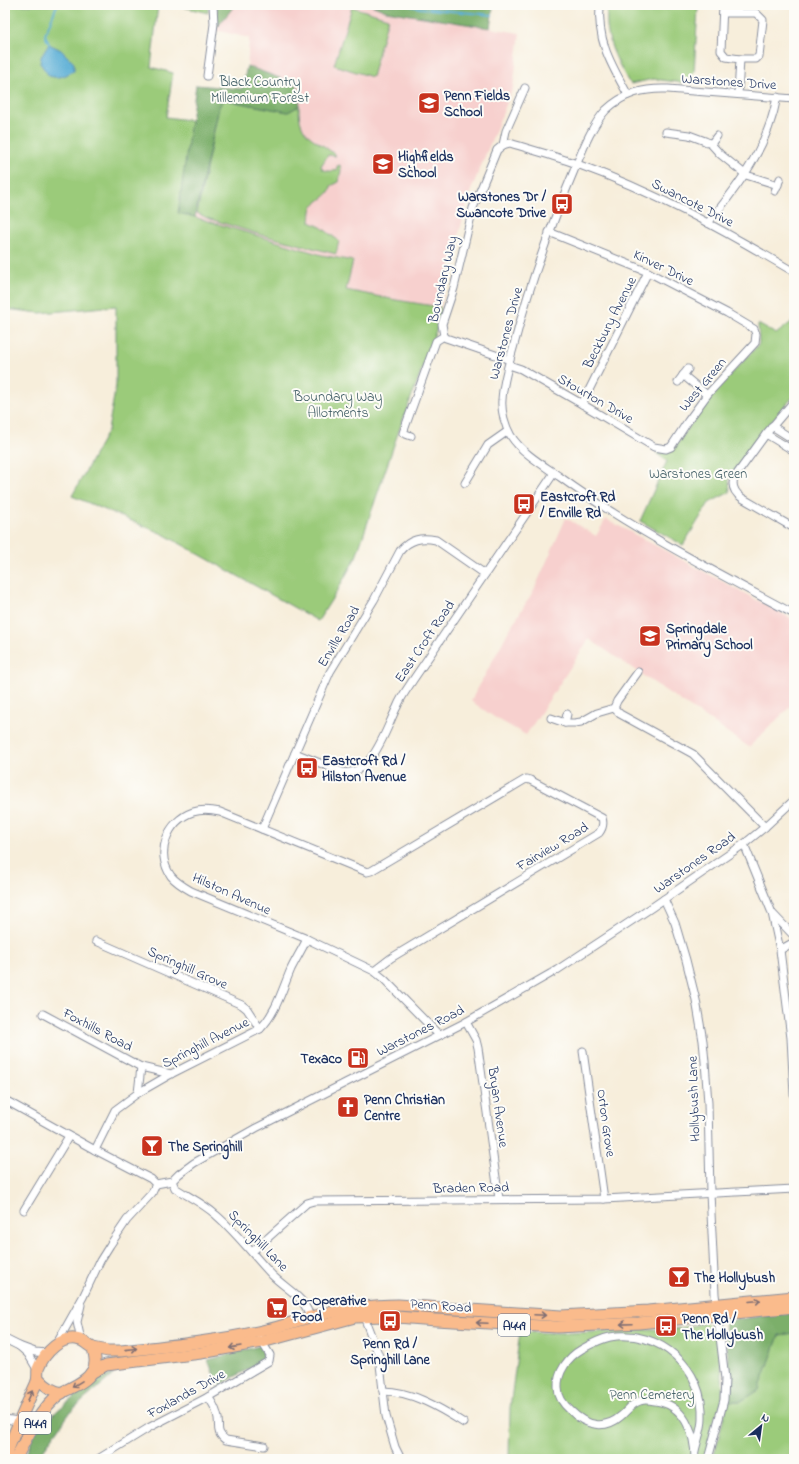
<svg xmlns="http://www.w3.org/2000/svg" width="799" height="1464" font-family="'Indie Flower',sans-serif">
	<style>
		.built { fill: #f7d0ce }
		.green { fill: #9bcb7a; stroke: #5b7d6c }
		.forest { fill: #7caf6a; stroke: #4c6f64 }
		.water { fill: #59add5; stroke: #3a6e9a }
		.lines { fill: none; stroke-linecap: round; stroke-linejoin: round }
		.stream { stroke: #59add5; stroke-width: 2 }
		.minor-casing { stroke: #898e9c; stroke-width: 9 }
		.highway-casing { stroke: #898e9c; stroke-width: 13 }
		.minor { stroke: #fff; stroke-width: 7 }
		.highway { stroke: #fabb8c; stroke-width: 11 }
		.oneway { stroke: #7f6e73 }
		.labels { text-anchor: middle; stroke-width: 4; stroke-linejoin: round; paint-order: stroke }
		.shield { fill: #fdfcf7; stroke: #5f6c8c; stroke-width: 1 }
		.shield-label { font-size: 13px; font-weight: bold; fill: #1b2f5e }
		.park-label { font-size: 14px; fill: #415e66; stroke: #fdfcf7 }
		.street-label { font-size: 14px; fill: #1b2f5e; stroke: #fdfcf7 }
		.poi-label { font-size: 14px; font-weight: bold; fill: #1b2f5e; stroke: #fdfcf7; text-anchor: start }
	</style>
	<rect width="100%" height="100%" fill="#fdfcf7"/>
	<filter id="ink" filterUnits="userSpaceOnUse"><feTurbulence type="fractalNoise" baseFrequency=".025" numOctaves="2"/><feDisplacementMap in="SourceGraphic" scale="8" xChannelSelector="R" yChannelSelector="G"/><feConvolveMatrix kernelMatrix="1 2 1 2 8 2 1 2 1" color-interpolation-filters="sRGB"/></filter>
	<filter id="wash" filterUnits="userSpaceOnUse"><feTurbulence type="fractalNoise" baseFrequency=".012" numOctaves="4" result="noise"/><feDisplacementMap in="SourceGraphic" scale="16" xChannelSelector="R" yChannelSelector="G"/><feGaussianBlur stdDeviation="0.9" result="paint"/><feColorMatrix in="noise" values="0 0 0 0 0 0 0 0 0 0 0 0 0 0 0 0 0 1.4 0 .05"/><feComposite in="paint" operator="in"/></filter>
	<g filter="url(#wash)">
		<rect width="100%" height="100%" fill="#f7eedb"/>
		<!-- built -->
		<g class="built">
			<path d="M235,5h136l15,6 134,22 -7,55 -44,107 -29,112 -44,-7 -51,-10 8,-29 -31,-6 -141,-42 65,-124 3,-51 -34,-8z"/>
			<path d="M566,518l30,18 10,-17 188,101v83l-45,44 -160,-108 -63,96 -32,-18 -23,-16 37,-69 26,-42z"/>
		</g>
		<!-- green -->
		<g class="green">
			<path d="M5,5h153l-7,62 22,6 -7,44 30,4 -15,92 141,42 31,6 -7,29 50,10 44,7 1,10 -44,119 -41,121 -19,34 -19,30 -155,-87 -91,-38 36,-66 8,-45v-79l-76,7 -35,-4z"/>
			<path d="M175,5h33v8z"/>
			<path d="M608,5h26l16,8 5,-2 4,-6h4l6,4 2,-4h21l6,4 -4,63 -10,11 -31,-4 -22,5 -3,-3c-14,-26 -25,-46 -20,-76z"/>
			<path d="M352,7l36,11 -16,59 -38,-12z"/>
			<path d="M225,100l63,12 11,-6c-1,34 18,31 37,50l-8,-1 -7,11 1,3c4,2 10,3 15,1v-4l3,-1 1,5 -2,12 -8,4c-1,11 -14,13 -19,22 -2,4 -1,9 -2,14l11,5 18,14 -3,13 -78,-20 -51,-16 -10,-5 22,-106 3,-5z"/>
			<path d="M794,320v76l-27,30 -38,52 1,14 -21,11 -26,42 -43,-24 27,-60 -11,-8 17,-3 36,-52 50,-54 -1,-20 18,10z"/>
			<path d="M706,1323l9,5c3,21 10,51 7,71 -1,8 -5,13 -8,20 -5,12 -5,27 -6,40h-199l1,-51 10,-76 49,1 52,-2 30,-2 17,1z"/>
			<path d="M794,1333v126h-81l15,-58h13l18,-11 20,-55z"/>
		</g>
		<!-- forest -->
		<g class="forest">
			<path d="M217,5h18l-20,25z"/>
			<path d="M371,5h120l2,3 -3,20 -104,-17z"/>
			<path d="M247,66l49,18 5,9 -2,13 -11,6 -63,-12 -3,2 -3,5 -24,110 -17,-4 18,-128 46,4z"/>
			<path d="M794,1312v21l-15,2 -20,55 -18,11h-13l1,-28 -4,-52z"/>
			<path d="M263,1345v16l-45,25 -10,-26z"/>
			<path d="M114,1374l-42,36 -30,42 -2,7h-16l11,-27 23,-22 39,-31z"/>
		</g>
		<!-- water -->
		<path class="water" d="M49,44l12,6 13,13v7c-8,6 -15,9 -25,6l-9,-13 1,-6z"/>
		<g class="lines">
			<!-- stream -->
			<g class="stream">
				<path d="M408,5l12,3 72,7"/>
				<path d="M49,44l-4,-9 12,-30"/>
			</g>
		</g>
	</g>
	<g filter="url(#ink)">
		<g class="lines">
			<!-- minor casing -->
			<g class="minor-casing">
				<g id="minor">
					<path d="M600,5c-3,37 11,59 28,90"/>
					<path d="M723,5l-2,46 5,6 14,2 -2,35"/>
					<path d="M723,13h33l7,7 -4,36 -3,3h-16"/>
					<path d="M207,76l7,-52 -1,-19"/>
					<path d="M794,99l-126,-10c-24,-1 -44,4 -62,21 -15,16 -25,44 -33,63 -23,55 -43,110 -58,168 -5,19 -12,39 -13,59 -1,11 3,26 9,36 11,17 32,29 49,41 73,53 154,94 234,137"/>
					<path d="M666,132l23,3 16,6 6,3 9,10 26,21 32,10"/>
					<path d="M711,144l6,-8"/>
					<path d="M503,145l7,-2c22,7 45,13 67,21 76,27 148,67 217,108"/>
					<path d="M503,145l3,-14 19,-43"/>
					<path d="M775,191l5,-12"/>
					<path d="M708,223c31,-38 60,-76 69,-126"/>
					<path d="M444,336l-2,-12 12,-36 19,-80 24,-58 6,-5"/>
					<path d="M444,336l2,2 64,22"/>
					<path d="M509,365l12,4 61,35 72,43 12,2 5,-2 17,-26 19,-26 48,-52 1,-9 -2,-5 -27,-16 -79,-41 -99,-40"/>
					<path d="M683,375l24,20"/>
					<path d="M678,382l10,-13"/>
					<path d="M794,401l-28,33 -32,44c-3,9 1,15 8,20l52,30"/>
					<path d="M582,404l66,-132"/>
					<path d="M772,426l22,14"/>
					<path d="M766,434l28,17"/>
					<path d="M411,436l-8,-3 33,-92 8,-5"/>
					<path d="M465,483l23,-38 20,-14"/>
					<path d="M638,672l-21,29 -3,7 6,6 73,40 72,73"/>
					<path d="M551,718l14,5h10l6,-1 16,-9 17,-5"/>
					<path d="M565,723l2,-9"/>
					<path d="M295,753l47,19c30,6 44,-44 55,-65 4,-10 10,-18 16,-27l141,-207"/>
					<path d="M262,829l68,-157 44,-72 26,-49c10,-12 21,-14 36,-11l49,34"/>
					<path d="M744,844l28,69 8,37 11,88 3,56"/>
					<path d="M664,899l11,24 11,37 10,40 7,41 2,21 3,41 2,90 5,101 10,85 -1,21 -16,59"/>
					<path d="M772,913l22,23"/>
					<path d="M96,941l146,64 5,4 13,20"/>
					<path d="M780,950l14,-8"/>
					<path d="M374,971l17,-13 208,-125c4,-5 5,-9 3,-15l-72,-38 -4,-1 -155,92 -4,1 -147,-60c-9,-2 -18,-3 -27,0 -26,9 -38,41 -22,64 5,6 13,11 20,15l116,48 67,32 10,8 55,56"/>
					<path d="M43,1014l98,53"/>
					<path d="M466,1022l10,18 2,8 21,151"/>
					<path d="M583,1051l21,148"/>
					<path d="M138,1093l3,-26 30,7"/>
					<path d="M5,1100l90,50 56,29 5,5"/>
					<path d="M95,1150l20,-40 23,-17 33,-19 89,-45c16,-16 22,-39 31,-60 5,-10 11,-20 16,-30"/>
					<path d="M172,1181l3,7c14,9 29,16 41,27 21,18 37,40 56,60 16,16 33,21 39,45"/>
					<path d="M24,1210l45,-74"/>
					<path d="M252,1252l55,-49 7,-2 290,-2 190,-10"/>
					<path d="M364,1317l15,39 7,60 9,31 6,12"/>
					<path d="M5,1339l14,7"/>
					<path d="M81,1340l-4,-18 4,-17"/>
					<path d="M56,1345l27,-48 17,-36 10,-16 17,-25 25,-27 4,-9 16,-3 7,-7 15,-11 62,-35 210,-106 91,-52 94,-62 93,-64 21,-17 29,-27"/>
					<path d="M38,1371l-10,-17 -9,-8 16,6 13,1"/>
					<path d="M383,1391c29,0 57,17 81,32"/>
					<path d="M208,1397c4,5 7,10 9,17 4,11 -3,18 9,26l38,6"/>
					<path d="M5,1419l13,2"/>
					<path d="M695,1451c2,-10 7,-22 7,-32 3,-50 -43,-91 -92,-82 -10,2 -19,7 -28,12 -14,8 -25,23 -24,39 0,9 6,17 13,23 15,15 34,19 50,5 6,-5 11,-13 19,-15 5,-2 10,-1 15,0 29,3 40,32 40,58"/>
					<path d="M98,1459l52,-32 58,-30 61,-36 1,-6 -10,-16"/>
				</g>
			</g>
			<!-- highway casing -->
			<g class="highway-casing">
				<g id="highway">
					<path d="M93,1348l15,3h13c48,-5 98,-10 145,-21 15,-3 29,-9 44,-13 29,-7 58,-12 88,-12l163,11 87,-5 146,-14"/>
					<path d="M91,1373l15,-8 95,-12 61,-11 93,-25 29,-1 52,4 121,7 82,-4 155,-16"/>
					<path d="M39,1379c6,7 13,12 23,14"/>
					<path d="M5,1458c9,-26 20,-50 31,-74 3,-6 1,-10 2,-15 6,-16 24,-35 42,-29 4,1 9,6 13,8 2,9 4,16 -1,24 -7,11 -21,15 -31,21 -18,12 -36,46 -45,66"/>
				</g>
			</g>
			<!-- minor -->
			<use href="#minor" class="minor"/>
			<!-- highway -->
			<use href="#highway" class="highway"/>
		</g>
		<!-- one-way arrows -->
		<defs><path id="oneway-shaft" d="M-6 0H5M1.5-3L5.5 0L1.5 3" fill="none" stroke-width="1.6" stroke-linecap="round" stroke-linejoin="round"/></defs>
		<g class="oneway">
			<use href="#oneway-shaft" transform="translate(755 1301) rotate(-5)"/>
			<use href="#oneway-shaft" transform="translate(540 1315) rotate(3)"/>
			<use href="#oneway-shaft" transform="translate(482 1323) rotate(-177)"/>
			<use href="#oneway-shaft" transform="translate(626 1324) rotate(178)"/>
			<use href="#oneway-shaft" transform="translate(235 1347) rotate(170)"/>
			<use href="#oneway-shaft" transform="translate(131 1349) rotate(-6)"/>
			<use href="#oneway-shaft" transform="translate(77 1384) rotate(148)"/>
			<use href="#oneway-shaft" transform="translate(30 1396) rotate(-64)"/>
		</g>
	</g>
	<!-- icons -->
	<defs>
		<g id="school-square" transform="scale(1.15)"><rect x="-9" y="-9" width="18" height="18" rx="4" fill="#c8321e" stroke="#fdfcf7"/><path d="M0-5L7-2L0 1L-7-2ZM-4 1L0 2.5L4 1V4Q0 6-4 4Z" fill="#fff"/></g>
		<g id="bus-square" transform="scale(1.15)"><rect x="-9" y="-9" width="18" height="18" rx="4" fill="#c8321e" stroke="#fdfcf7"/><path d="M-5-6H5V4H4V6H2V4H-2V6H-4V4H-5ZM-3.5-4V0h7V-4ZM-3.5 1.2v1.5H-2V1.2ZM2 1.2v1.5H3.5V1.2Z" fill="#fff"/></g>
		<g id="fuel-square" transform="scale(1.15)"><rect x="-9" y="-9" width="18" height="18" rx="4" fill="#c8321e" stroke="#fdfcf7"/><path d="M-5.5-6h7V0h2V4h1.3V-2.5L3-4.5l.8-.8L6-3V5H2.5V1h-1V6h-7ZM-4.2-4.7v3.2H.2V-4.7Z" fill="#fff"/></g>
		<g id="church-square" transform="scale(1.15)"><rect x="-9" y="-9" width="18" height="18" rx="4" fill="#c8321e" stroke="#fdfcf7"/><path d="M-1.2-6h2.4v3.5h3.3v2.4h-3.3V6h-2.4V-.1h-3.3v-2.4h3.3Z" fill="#fff"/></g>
		<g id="bar-square" transform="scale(1.15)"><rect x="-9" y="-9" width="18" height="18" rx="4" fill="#c8321e" stroke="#fdfcf7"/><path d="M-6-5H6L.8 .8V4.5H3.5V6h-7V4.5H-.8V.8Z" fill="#fff"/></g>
		<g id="supermarket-square" transform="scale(1.15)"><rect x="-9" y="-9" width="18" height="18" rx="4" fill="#c8321e" stroke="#fdfcf7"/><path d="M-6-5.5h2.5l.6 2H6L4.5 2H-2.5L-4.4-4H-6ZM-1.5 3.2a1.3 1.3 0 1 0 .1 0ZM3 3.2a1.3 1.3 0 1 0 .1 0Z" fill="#fff"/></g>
	</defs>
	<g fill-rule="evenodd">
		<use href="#school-square" x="429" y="103"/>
		<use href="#school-square" x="383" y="164"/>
		<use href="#bus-square" x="562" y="204"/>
		<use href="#bus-square" x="524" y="504"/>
		<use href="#school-square" x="650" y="636"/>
		<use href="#bus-square" x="307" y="768"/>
		<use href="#fuel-square" x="358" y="1058"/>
		<use href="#church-square" x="348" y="1107"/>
		<use href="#bar-square" x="152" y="1146"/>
		<use href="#bar-square" x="679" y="1277"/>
		<use href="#supermarket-square" x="277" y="1308"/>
		<use href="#bus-square" x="390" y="1321"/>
		<use href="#bus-square" x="666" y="1326"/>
	</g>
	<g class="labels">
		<!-- shield labels -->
		<g class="shield">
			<rect x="498" y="1314" width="32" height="22" rx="3"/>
			<rect x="19" y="1412" width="32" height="22" rx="3"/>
		</g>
		<g class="shield-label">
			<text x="514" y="1330">A449</text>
			<text x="35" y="1428">A449</text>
		</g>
		<!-- park labels -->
		<g class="park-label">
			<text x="260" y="86">Black Country<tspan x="260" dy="16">Millennium Forest</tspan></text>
			<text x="338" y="401">Boundary Way<tspan x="338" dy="16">Allotments</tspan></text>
			<text x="698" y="478">Warstones Green</text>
			<text x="652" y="1399">Penn Cemetery</text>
		</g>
		<!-- street labels -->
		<g class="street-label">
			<text transform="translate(729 81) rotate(4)" y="5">Warstones Drive</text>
			<text transform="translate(693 202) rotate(27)" y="5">Swancote Drive</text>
			<text transform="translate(664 267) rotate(26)" y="5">Kinver Drive</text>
			<text transform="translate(442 279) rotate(-77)" y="5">Boundary Way</text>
			<text transform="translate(609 322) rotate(-63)" y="5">Beckbury Avenue</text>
			<text transform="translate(505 333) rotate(-75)" y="5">Warstones Drive</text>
			<text transform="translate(702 384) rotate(-50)" y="5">West Green</text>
			<text transform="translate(596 398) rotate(30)" y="5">Stourton Drive</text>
			<text transform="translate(338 636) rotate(-59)" y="5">Enville Road</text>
			<text transform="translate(424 641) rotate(-56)" y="5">East Croft Road</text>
			<text transform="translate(552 846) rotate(-31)" y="5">Fairview Road</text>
			<text transform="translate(694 862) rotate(-35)" y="5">Warstones Road</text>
			<text transform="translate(232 893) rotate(24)" y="5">Hilston Avenue</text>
			<text transform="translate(188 967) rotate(24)" y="5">Springhill Grove</text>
			<text transform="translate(98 1029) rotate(28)" y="5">Foxhills Road</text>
			<text transform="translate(420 1030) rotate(-27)" y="5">Warstones Road</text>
			<text transform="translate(205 1042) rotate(-27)" y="5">Springhill Avenue</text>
			<text transform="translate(693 1099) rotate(-92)" y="5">Hollybush Lane</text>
			<text transform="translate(499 1107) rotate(82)" y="5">Bryan Avenue</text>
			<text transform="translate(607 1123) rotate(82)" y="5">Orton Grove</text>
			<text transform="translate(471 1187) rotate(-1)" y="5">Braden Road</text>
			<text transform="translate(259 1240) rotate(46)" y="5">Springhill Lane</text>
			<text transform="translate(441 1305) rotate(4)" y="5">Penn Road</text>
			<text transform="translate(186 1393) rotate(-29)" y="5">Foxlands Drive</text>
		</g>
		<!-- poi labels -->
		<g class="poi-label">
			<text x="444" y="100">Penn Fields<tspan x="444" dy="16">School</tspan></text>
			<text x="398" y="161">Highfields<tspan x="398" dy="16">School</tspan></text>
			<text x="546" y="201" text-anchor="end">Warstones Dr /<tspan x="546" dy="16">Swancote Drive</tspan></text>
			<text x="540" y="501">Eastcroft Rd<tspan x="540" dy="16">/ Enville Rd</tspan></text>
			<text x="666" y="633">Springdale<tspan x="666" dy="16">Primary School</tspan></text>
			<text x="322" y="765">Eastcroft Rd /<tspan x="322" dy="16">Hilston Avenue</tspan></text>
			<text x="342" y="1063" text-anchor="end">Texaco</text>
			<text x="364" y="1104">Penn Christian<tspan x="364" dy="16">Centre</tspan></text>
			<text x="168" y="1151">The Springhill</text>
			<text x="694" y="1282">The Hollybush</text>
			<text x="292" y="1305">Co-Operative<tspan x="292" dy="16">Food</tspan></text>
			<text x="682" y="1323">Penn Rd /<tspan x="682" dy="16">The Hollybush</tspan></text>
			<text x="390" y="1348" text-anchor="middle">Penn Rd /<tspan x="390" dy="16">Springhill Lane</tspan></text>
		</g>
	</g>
	<!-- margin -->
	<rect width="799" height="1464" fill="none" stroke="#fdfcf7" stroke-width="20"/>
	<!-- north arrow -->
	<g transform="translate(761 1426) rotate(29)" stroke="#fdfcf7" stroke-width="3" paint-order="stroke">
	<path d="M0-3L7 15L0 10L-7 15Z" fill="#1b2f5e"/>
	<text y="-6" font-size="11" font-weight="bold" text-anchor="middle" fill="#1b2f5e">N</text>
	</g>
</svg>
